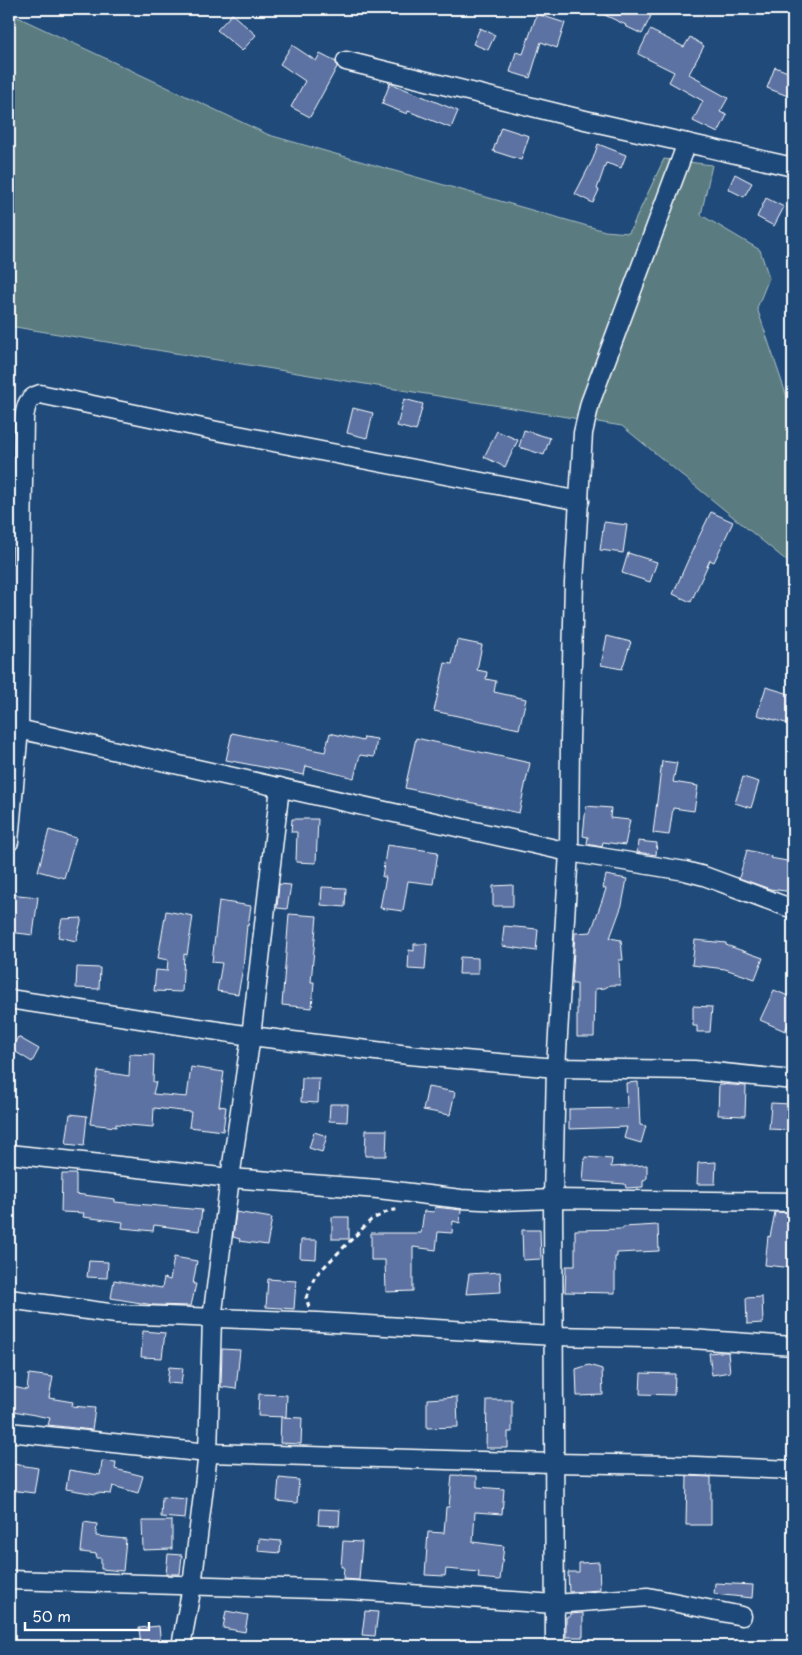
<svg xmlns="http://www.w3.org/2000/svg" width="802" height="1655" font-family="'Playpen Sans',sans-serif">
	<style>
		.green { fill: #5a7c81; stroke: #acbec0 }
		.building { fill: #5c72a2; stroke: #fff }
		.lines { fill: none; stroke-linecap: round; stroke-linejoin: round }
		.minor-casing { stroke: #fff; stroke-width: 21 }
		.path { stroke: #fff; stroke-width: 3; stroke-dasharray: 5 4; stroke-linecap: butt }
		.minor { stroke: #1f4a7a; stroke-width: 18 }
	</style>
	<rect width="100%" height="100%" fill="#1f4a7a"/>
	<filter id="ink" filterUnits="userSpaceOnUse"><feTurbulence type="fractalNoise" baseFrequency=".02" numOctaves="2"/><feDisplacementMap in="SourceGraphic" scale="10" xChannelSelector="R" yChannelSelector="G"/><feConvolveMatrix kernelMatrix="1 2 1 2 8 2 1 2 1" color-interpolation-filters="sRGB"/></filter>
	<g filter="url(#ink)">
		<!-- green -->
		<path class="green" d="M9,13l260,122 336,96 24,2 35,-74 48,6 -11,50 59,35 9,28 -12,30 31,92 5,4v162l-171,-140 -613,-100z"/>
		<!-- building -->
		<g class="building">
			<path d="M592,9h46l13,7 -9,18 -17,-8 1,-1z"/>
			<path d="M232,14l24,21 -14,16 -25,-21z"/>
			<path d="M537,14l28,9 -8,25 -16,-6 -11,36 -20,-6 6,-20 7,2z"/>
			<path d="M480,28l15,7 -7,15 -15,-6z"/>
			<path d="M650,30l34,17 6,-10 14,9 -15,28 13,7 -1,2 27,15 -8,14 7,3 -9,18 -25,-12 10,-20 -34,-19 5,-10 -36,-18z"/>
			<path d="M292,45l24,16 4,-7 16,8 1,5 -27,50 -19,-10 14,-26 -25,-17z"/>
			<path d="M775,67l18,7v24l-26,-10z"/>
			<path d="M390,83l68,28 -7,17 -43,-17 -1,3 -25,-10z"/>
			<path d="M501,127l28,9 -8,24 -28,-9z"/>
			<path d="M598,144l28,11 -5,13 -15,-5 -9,26 2,1 -6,13 -18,-9 18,-35z"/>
			<path d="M735,174l17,9 -8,14 -16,-8z"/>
			<path d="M766,198l18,9 -10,19 -17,-9z"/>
			<path d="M404,399l19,5 -7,27 -19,-5z"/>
			<path d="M353,408l20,5 -6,25 -20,-5z"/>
			<path d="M524,430l26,8 -6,17 -25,-8z"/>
			<path d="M497,431l21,9 -13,27 -21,-10z"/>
			<path d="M711,512l22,10 -19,40 -4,-2 -19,42 -18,-8 19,-43z"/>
			<path d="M604,522l23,3 -4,28 -23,-3z"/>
			<path d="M628,553l29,9 -7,20 -28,-9z"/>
			<path d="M607,636l24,6 -9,27 -21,-4z"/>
			<path d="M457,640l25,5 -5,25 10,2 -1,7 10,2 -2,11 32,7 -7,30 -85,-18 11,-48 7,1z"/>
			<path d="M766,687l27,8v30l-36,-10z"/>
			<path d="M232,733l93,19 5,-19 33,8 1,-4 13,2 -3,18 -14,-2 -6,23 -48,-12 -2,9 -78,-15z"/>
			<path d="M416,738l114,25 -11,50 -114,-25z"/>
			<path d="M662,761l15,2 -4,19 25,4 -4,25 -21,-3 -4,27 -16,-2z"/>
			<path d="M743,777l16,5 -8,26 -16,-5z"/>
			<path d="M586,806l25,2 -1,10 20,2 -5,25 -22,-3 -1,5 -15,-3 1,-7 -5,-1z"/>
			<path d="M292,819h26l-2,44 -20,-1 1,-30h-6z"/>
			<path d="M49,830l27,8 -12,40 -26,-7z"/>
			<path d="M638,841l19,2 -1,12 -19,-3z"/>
			<path d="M387,845l51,7 -5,32 -25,-3 -5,30 -23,-3 6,-31h-4z"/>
			<path d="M747,850l24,6 -1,2 23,4v30l-23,-3 -31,-11z"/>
			<path d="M606,875l21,4 -5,26 -12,33 11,2 2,20h-4l1,25h-10l-5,3 -10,1 -1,48h-17v-53h-5l3,-51 16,-1 15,-43 -3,-1z"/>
			<path d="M279,884l12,1 -4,24 -10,-1z"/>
			<path d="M513,885v21h-20v-20z"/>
			<path d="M322,887l24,1 -1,19 -24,-2z"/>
			<path d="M9,894l29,3 -5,38 -24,-3z"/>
			<path d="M219,901l32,5 -3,20 -1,-1 -4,43 -5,26 -21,-3 5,-28 -10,-1z"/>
			<path d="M166,911l27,5 -6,39 -3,-1 -2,38 -28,-1 2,-21 11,1 1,-11 -10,-2z"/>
			<path d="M289,914l28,2 -6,66h3l-2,26 -30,-3z"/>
			<path d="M82,918l-6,23 -18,-4 4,-18z"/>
			<path d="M504,926l34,3 -2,22 -34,-5z"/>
			<path d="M695,940l31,3v2l37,13 -8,21 -30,-10 -33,-4z"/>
			<path d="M414,944h13l-2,26 -17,-1 1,-19 5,1z"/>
			<path d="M460,957l18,1v16h-19z"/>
			<path d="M77,967l23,1 -1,21 -23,-1z"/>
			<path d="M774,990l19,8v17l-8,16 -25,-11z"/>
			<path d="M693,1006l19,1 -2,25h-13v-6h-4z"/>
			<path d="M18,1037l21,12 -7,13 -21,-13z"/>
			<path d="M130,1054l24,1 -1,27h3l-3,12 34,3 4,-30 33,5 -5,34 7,1 -3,24 -34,-4 2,-15 -37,-4 -1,19 -37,-3v3l-26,-3 8,-53 31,5z"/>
			<path d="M302,1078h17l-1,25 -17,-1z"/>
			<path d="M638,1082l2,43 6,1 -5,17 -17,-5 3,-11 -58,2v-20l58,-1 -1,-25z"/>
			<path d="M719,1084l27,2 -1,30 -27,-1z"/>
			<path d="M428,1087l27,5 -5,23 -27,-5z"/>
			<path d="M771,1103l19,1 -1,26 -20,-1z"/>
			<path d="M330,1104h18l-1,18 -18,-1z"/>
			<path d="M70,1114l17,2 -3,30 -18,-2z"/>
			<path d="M366,1130h21l-1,26h-21z"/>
			<path d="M314,1132l13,4 -5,16 -13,-4z"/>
			<path d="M585,1157l27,2 -1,8 36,-2v13l-4,3v6l-17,1 -1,-4 -42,-3z"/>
			<path d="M716,1162l-1,22h-18l1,-21z"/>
			<path d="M62,1174h14v20l39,5v3l87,8 -3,21 -45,-6 -1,6 -31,-3 1,-6 -40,-5 1,-4 -23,-1z"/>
			<path d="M435,1207l26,3 -1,13 -7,-2 -1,12 -14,-1 -2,18 -23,-3v44l-27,1 -1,-32h-14v-27h50l3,-22 10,1z"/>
			<path d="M236,1212l36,6 -5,27 -28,-4 1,-2 -7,-2z"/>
			<path d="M775,1212l18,1v55l-28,-3 3,-29 2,1z"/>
			<rect x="332" y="1217" width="17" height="22"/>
			<path d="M658,1225l1,26 -42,2v4h-2v36l-50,-1 1,-26h9v-36l48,-1v-2z"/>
			<path d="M522,1230h18l1,29 -18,1z"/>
			<path d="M301,1240h16l-1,19 -16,-1z"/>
			<path d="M174,1257l23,4 -4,23h3l-5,22 -38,-1 -42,-7 3,-18 48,8 2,-10 6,2z"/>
			<path d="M89,1261l19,1 -1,16 -20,-1z"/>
			<path d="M500,1272l1,20 -35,2 3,-20z"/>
			<path d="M268,1279l28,2 -2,28 -28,-2z"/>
			<path d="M762,1297l1,26 -16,1 -1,-26z"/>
			<path d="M143,1331l22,2 -3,25 -21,-1z"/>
			<path d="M222,1349l18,1 -4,39 -15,-2z"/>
			<path d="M718,1352h10l2,20 -18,3 -3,-22z"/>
			<path d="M589,1365l13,4 1,26 -26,1 -1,-27z"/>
			<path d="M169,1367l14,1 -2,16 -14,-1z"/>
			<path d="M641,1373l34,1 -1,21 -34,-1z"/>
			<path d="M29,1374l24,3 -4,21 24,4 -1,4 23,2 -3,22 -44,-5 2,-7 -41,-8v-24l18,4z"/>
			<path d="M259,1394l28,1 -1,22 -28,-1z"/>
			<path d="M457,1397l1,30 -31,1v-29z"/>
			<path d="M487,1400h25v32h-4v16h-22z"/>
			<path d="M281,1417l21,1 -1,26 -21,-1z"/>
			<path d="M102,1461l14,1 -1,7 28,7 -5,17 -25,-7 -2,8 -15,-1v1l-30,-5 3,-19 31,5z"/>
			<path d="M13,1464l25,4 -4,25 -24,-3z"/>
			<path d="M452,1475l25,1v11l27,2 -2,25 -27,-2 -2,30 31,4 -4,34 -22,-2 1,-6 -33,-3 -1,7 -20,-1 3,-43 16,1 2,-26h3z"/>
			<path d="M687,1476l24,1v48h-25z"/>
			<path d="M279,1478l20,2 -2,23 -20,-2z"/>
			<path d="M162,1497l25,2 -2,20 -24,-2z"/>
			<path d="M319,1509l21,1 -1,16 -21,-1z"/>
			<path d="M142,1521h30v28l-29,1z"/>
			<path d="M84,1522l13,2 -1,12 30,3 -3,32 -22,-2v-11h-5l1,-4 -16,-2z"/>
			<path d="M259,1539l22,2 -1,12 -22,-2z"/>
			<path d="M343,1541l19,1 -3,38 -16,-1 1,-12h-3z"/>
			<path d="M168,1554l14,1 -2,19h-14z"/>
			<path d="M599,1562l1,28 -31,2 -1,-20h11v-9z"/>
			<path d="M715,1583l38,2 -1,13 -38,-4z"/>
			<path d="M226,1611l22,4 -3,17 -22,-4z"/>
			<path d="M365,1611l13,1 -3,24 -13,-1z"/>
			<path d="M583,1613v24h-17v-20h4v-3z"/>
			<path d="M159,1626l2,19 -20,1 -2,-18z"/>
		</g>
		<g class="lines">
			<!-- minor casing -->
			<g class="minor-casing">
				<g id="minor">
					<path d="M346,61l239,59 208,47"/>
					<path d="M9,727l560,125 116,19 19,5 89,33"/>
					<path d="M9,842l10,-113 5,-311c2,-12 3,-20 16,-24l177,37 363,70"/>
					<path d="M9,999l242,37 158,19 147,13 138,2 99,10"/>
					<path d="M9,1154l221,24 148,11 83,10 40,2 52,-2 240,3"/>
					<path d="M9,1299l107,15 202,8 236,14 137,3 102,7"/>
					<path d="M9,1432l199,21 345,10 118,2 122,5"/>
					<path d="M9,1580l342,10 204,14 93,-7 94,19"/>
					<path d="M181,1646l11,-60 16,-133 4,-134 18,-141 21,-142 29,-249"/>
					<path d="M555,1646l-2,-447 3,-131 13,-216 1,-111 4,-158 9,-150 7,-30 97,-260"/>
				</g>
			</g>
			<!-- path -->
			<path class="path" d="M309,1307l-3,-9 9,-22 56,-56 18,-9 11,-2"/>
			<!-- minor -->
			<use href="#minor" class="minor"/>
		</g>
	</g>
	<!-- margin -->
	<rect width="802" height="1655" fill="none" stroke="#1f4a7a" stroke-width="30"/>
	<rect x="15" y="15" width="772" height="1625" fill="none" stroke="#fff" stroke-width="2" filter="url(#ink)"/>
	<!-- scale -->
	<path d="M25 1622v8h124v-8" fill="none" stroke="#ffffff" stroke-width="2.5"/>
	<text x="32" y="1622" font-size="15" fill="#ffffff" stroke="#1f4a7a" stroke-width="4" paint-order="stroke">50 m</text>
</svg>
